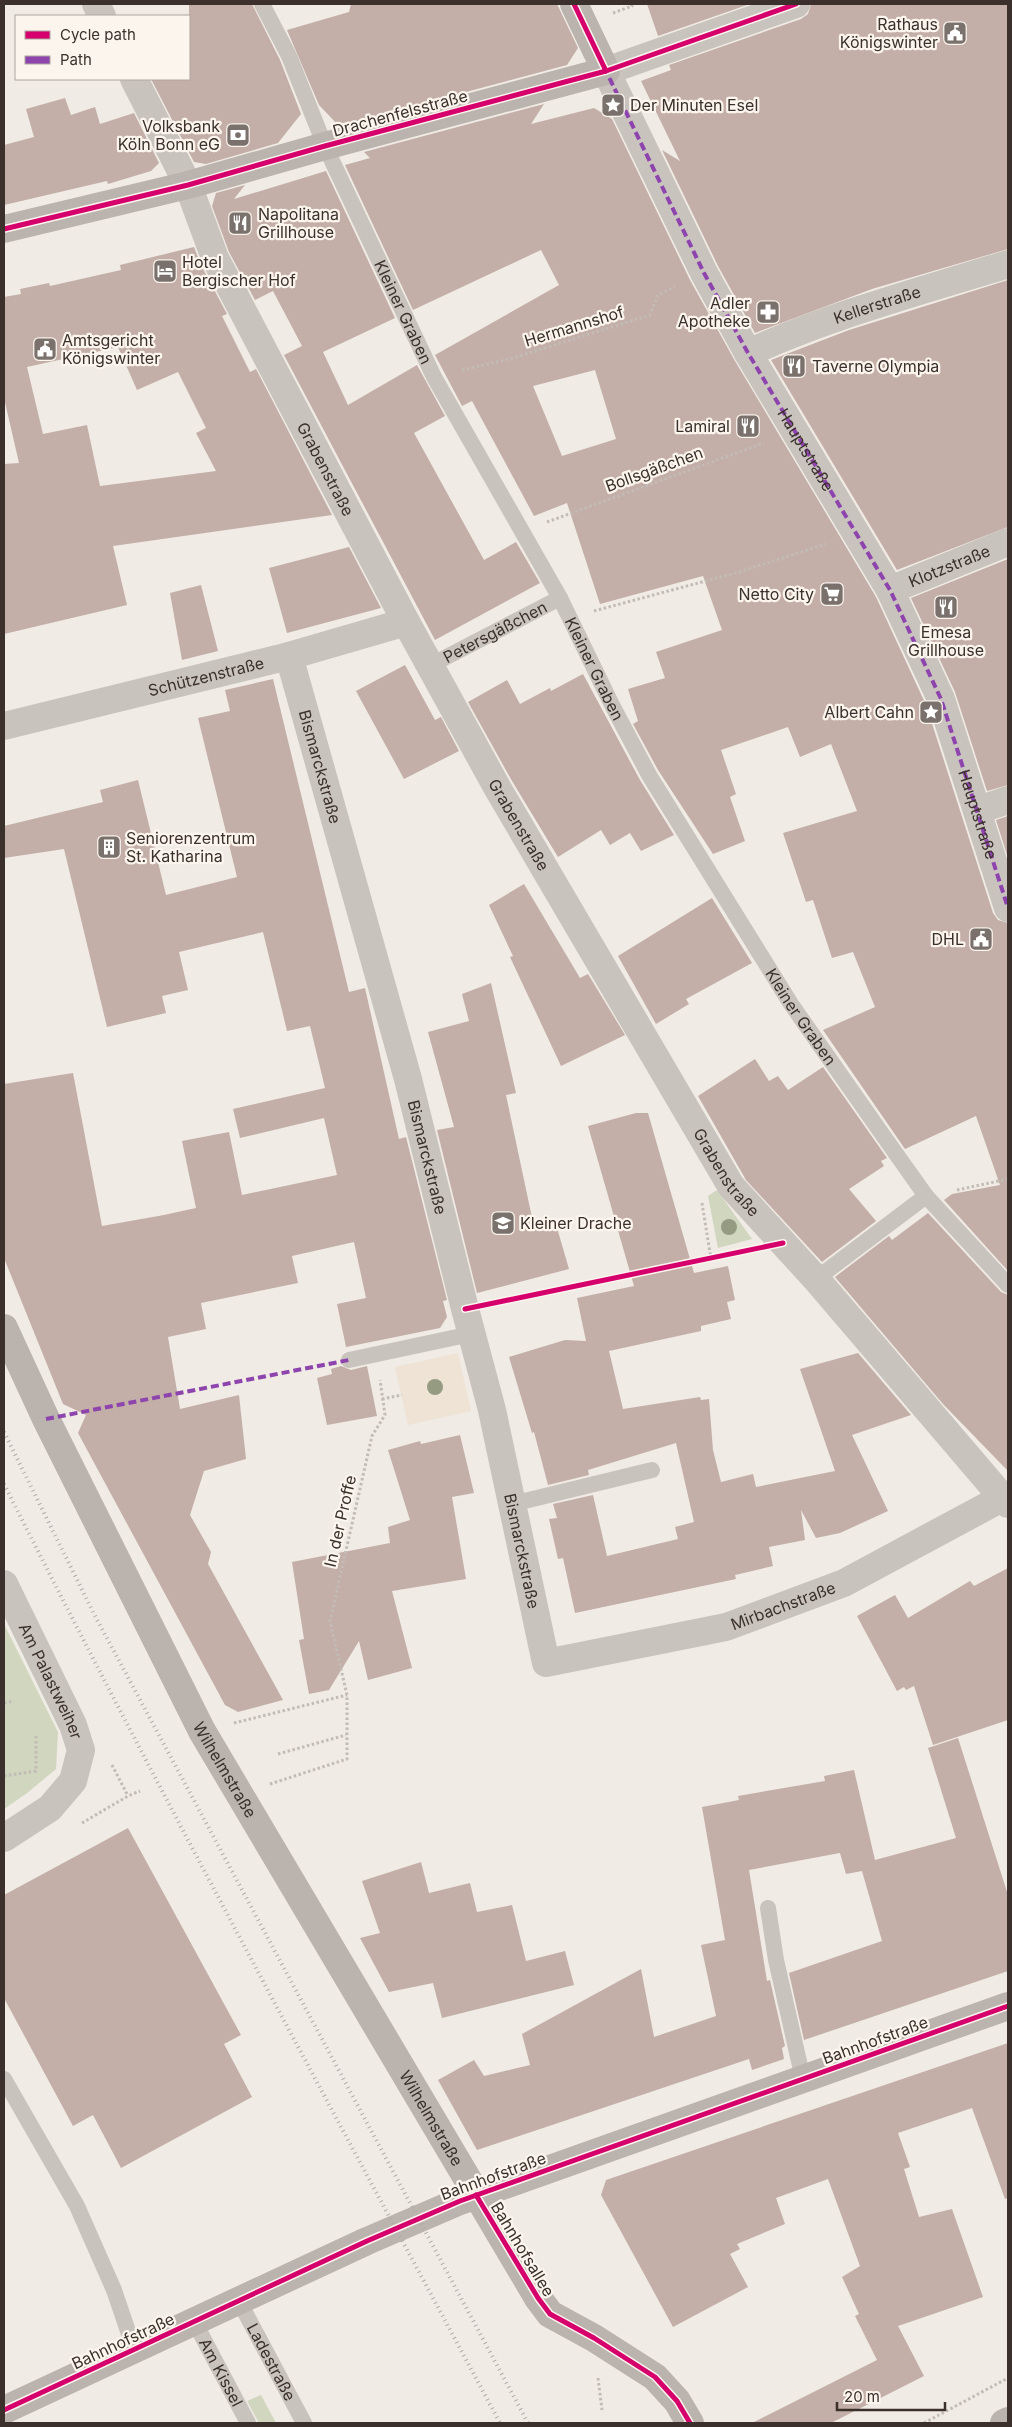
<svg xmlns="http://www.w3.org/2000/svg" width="1012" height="2427" font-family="Inter,sans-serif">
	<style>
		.green { fill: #d1d6bf }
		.plaza { fill: #eee3d5 }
		.building { fill: #c3afa7; fill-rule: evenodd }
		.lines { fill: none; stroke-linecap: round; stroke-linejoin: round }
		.path { stroke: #c2bbb6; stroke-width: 3; stroke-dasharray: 2.5 2.5; stroke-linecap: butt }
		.lane { stroke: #c9c3be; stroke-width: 16 }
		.street { stroke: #c9c3be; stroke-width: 28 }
		.secondary { stroke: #bab3ae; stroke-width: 28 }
		.rail { stroke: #b1aca8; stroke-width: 4; stroke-dasharray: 1 4; stroke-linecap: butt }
		.quiet { stroke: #8e44ad; stroke-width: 4; stroke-dasharray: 8 4; stroke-linecap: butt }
		.cycleway-casing { stroke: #fbf5ee; stroke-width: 8 }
		.cycleway { stroke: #d6006c; stroke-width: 5 }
		.tree { fill: #959b80 }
		.labels { text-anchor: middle; stroke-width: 4.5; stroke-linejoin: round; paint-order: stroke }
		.poi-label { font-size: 16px; fill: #3b302b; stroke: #fbf5ee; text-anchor: end }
		.street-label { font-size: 16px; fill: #3b302b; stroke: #fbf5ee }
	</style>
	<rect width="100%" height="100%" fill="#f0ebe5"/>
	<!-- green -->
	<g class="green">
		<path d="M717,1190l35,49 -34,9 -10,-52z"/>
		<path d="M4,1624l54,108 -2,37 -29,24 -23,16z"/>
		<path d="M261,2395l15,28h-17l-12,-22z"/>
	</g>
	<!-- plaza -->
	<path class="plaza" d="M458,1353l13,58 -63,14 -13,-58z"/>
	<!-- building -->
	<g class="building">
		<path d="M189,4h63l28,56 21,54 -23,29 -72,21 -12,-2 -43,-83h38z"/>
		<path d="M351,4h206l21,44 -11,17 -228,61 -20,-21 -32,-75 62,-18z"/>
		<path d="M647,4h103l-92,32z"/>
		<path d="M811,4h197v245l-136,40 -117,44 -37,-67 -56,-116 18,11 -39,-80 30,-11 -2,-5 132,-46 7,-5z"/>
		<path d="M65,98l6,17 24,-8 5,17 34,-11 25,50 -8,8 -43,13 -1,-3 -103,24v-60l30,-8 -8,-28z"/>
		<path d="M544,104l-13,20 63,-16 18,11 78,161 45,81 141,236 50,108 67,208 5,7 10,3v348l-64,-71 8,-6 48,-9 -24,-69 -71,33 -82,-119 52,-23 -22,-55 -21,6 -19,-58 -7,2 -23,-69 74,-22 -26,-67 -31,13 -12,-30 -67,23 15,44 -6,3 15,44 -32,13 -55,-84 -25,-46 5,-3 -10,-32 37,-11 -9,-26 66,-22 -19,-54 -103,28 -33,-101 -33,13 -62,-115 -10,5 -27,-51 124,-70 -18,-35 -128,60 -68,-145 25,-7 -6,-6zM595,370l21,69 -54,17 -29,-70z"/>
		<path d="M326,171l69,147 -72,34 25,53 69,-40 28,51 -31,17 70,127 32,-18 24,41 -105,57 -151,-285 18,-9 -29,-55 -18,9 -26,-48 -17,-46 4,-13 29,-8 -11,14z"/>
		<path d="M194,247l7,18 26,49 -5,2 28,56 6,-3 76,146 -219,31 14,59 -123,29v-170l15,-1 -15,-65v-101l17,-3 -1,-5 29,-6 1,3 71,-16 -1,-5zM118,347l19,43 41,-18 28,56 -10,5 20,38 -116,15 -13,-61 -44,9 -16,-67z"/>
		<path d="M1008,280v247l-111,43 -126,-210 78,-30z"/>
		<path d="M349,547l32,61 -94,25 -18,-65z"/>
		<path d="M1008,559v226l-21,6 -32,-99 -44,-94z"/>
		<path d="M201,585l17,66 -36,9 -12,-67z"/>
		<path d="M405,665l30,55 6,-3 18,34 -55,28 -48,-88z"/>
		<path d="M583,674l57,106 34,55 -33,16 -11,-18 -20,12 -9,-15 -43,27 -46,-76 -44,-79 39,-22 13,24 30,-16 1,3z"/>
		<path d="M273,679l76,313 16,-4 34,151 7,-2 41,163 -4,1 4,16 -7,11 -94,19 -9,-43 29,-6 -12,-56 -62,14 6,27 -97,20 5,26 -38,8 12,72 59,-14 7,64 -42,12 -14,44 21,37 -3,12 75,136 -45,12 -13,-7 -147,-272 8,-18 -23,-11 -59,-146v-174l69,-11 29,153 62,-11 32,-7 -14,-67 47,-9 13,63 95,-20 -13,-57 -84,20 -7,-29 92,-21 -15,-62 -23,5 -24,-99 -84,20 9,38 -26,6 4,17 -59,14 -43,-178 -60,9v-32l99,-24 -3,-12 38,-10 28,115 71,-18 -39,-159 32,-7 -5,-21z"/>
		<path d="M1008,816v42l-12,-38z"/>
		<path d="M524,884l56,94 8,-4 37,61 -64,31 -51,-109 3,-1 -24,-51z"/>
		<path d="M712,898l40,65 -66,36 3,5 -33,20 -38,-68z"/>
		<path d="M491,983l25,110 -10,2 28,132 21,-6 14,48 -92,24 -40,-163 17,-3 -26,-95 41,-11 -7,-27z"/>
		<path d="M755,1059l14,22 9,-5 10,14 35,-23 64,91 -6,3 3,5 -35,23 27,32 -54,41 -76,-82 -48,-84z"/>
		<path d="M636,1113h12l46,160 34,-7 7,34 -8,2 4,17 -30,7v5l-92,20 14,58 77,-12 1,3 8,-1 4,51 8,32 32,-8 3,13 79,-16 -35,-102 58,-16 53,62 -59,20 36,76 -48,22 -24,5 -15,-28 4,30 -36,7 4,19 -38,9 1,4 -161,34 -12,-55 -5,1 -9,-40 8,-1 -4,-14 40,-9 14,61 71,-17 -3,-12 19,-5 -18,-79 -88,27 1,5 -41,10 -14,-53 -2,1 -23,-76 56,-17 21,1 -9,-43 57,-12 -46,-160z"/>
		<path d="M928,1213l73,79 7,3v176l-65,-67 -108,-127 54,-41 3,4z"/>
		<path d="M341,1366l10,4 16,-4 10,50 -50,9 -10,-47 15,-4 -1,-5z"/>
		<path d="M460,1435l14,58 -22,4 14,82 -74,12 20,77 -44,12 -9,-39 -30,49 -20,4 -10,-54 5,-1 -12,-77 98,-19 -2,-16 22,-7 -22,-70 32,-9 1,3z"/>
		<path d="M1008,1568v152l-75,25 -19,-59 -8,4 -2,-3 -7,4 -40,-75 38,-21 13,23 62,-37 4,5z"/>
		<path d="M958,1738l50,157v76l-204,69 -15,-67 93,-32 -20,-70 -16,3 -6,-21 -91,17 18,111 3,-1 15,66 -3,2 2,11 -32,11 -3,-11 -272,91 -39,-70 36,-20 10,16 46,-11 -8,-31 119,-65 13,68 62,-21 -15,-71 24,-5 -23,-133 37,-7 -1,-4 87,-15 -1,-5 30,-6 21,90 81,-22 -28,-90z"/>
		<path d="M128,1828l113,207 -17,9 28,53 -131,71 -28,-53 -20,11 -69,-128v-103z"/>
		<path d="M421,1862l8,31 41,-10 7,29 35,-7 14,56 39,-10 9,34 -132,33 -9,-35 -44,9 -29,-54 20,-5 -18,-52z"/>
		<path d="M1008,2043v155l-3,1 -33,-91 -74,25 12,34 -6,2 15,48 33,-8 31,88 -85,29 26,50 -93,47h-79l125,-63 -22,-44 4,-2 -17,-37 18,-11 -32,-87 -52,19 9,26 -48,20 3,5 -10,5 18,33 -75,40 -72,-132 5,-15z"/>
	</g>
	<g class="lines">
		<!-- path -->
		<g class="path">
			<path d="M613,13l19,-7 -1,-2"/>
			<path d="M462,370l51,-12 137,-43 8,-20 17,-8"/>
			<path d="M547,522l217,-79"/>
			<path d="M594,611l145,-39 87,-28"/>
			<path d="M957,1190l51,-11"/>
			<path d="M702,1203l9,56"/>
			<path d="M382,1399l20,-4"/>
			<path d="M4,1703l10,-2"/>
			<path d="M234,1723l113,-28"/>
			<path d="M278,1754l68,-19"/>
			<path d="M112,1765l16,31"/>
			<path d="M4,1776l32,-5v-36"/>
			<path d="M270,1784l77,-25v-64l-17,-74 42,-185 13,-21 -5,-35"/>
			<path d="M82,1823l46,-27 12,-5"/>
			<path d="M598,2378l4,32"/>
			<path d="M924,2423l84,-45"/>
		</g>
		<!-- lane -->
		<g class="lane">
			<path id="s1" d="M262,4l27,52 36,90 109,231 126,221 52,107 37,70 142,229 96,137 39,55 82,89"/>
			<path id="s2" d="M431,665l129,-67"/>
			<path d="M816,1279l110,-83"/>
			<path d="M349,1360l122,-26"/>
			<path d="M512,1504l140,-34"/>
			<path d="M768,1908l8,52 27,119"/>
			<path d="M4,2079l73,127 37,84 20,59"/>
			<path id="s3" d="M239,2301l65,122"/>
			<path id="s4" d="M194,2321l54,102"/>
		</g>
		<!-- street -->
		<g class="street">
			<path d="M96,4l6,12"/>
			<path id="s5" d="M796,4l-190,67 98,202 44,80 142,237 51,109 67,209"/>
			<path id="s6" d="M134,79l54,106 27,73 191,364 92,167 233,397 85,93 192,225"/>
			<path id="s7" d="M748,353c83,-38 173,-62 260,-89"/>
			<path id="s8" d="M890,590l118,-48"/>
			<path id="s9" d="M289,656l119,423 57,230 27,101 54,253 180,-36 118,-44 158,-85"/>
			<path id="s10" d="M4,726l285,-70 117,-34"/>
			<path d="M978,810l30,-10"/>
			<path id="s11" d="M4,1584l69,141 8,25 -8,31 -23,27 -46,30"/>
		</g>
		<!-- secondary -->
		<g class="secondary">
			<path d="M4,229l184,-44 137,-39 281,-75 -32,-67"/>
			<path id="s12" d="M4,1328l42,91 156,312 336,567 12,16 44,24 61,39 22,24 13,22"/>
			<path d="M4,2410l363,-169 93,-40 548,-195"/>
			<path d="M1004,2423l4,-2"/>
		</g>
		<!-- rail -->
		<g class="rail">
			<path d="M4,1432l90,182 434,809"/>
			<path d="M4,1484c159,316 329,627 496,939"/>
		</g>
		<!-- quiet -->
		<g class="quiet">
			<path d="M610,70l-4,1 98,202 44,80 142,237 51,109 67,209"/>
			<path d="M46,1419l303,-59"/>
		</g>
		<!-- cycleway casing -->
		<g class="cycleway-casing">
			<g id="cycleway">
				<path d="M574,4l32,67"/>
				<path d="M4,229l184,-44 137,-39 281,-75 190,-67"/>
				<path d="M465,1309l318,-66"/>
				<path d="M476,2195l62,103 12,16 44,24 61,39 22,24 13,22"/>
				<path d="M4,2410l363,-169 93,-40 548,-195"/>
			</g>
		</g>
		<!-- cycleway -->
		<use href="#cycleway" class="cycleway"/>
	</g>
	<!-- trees -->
	<g class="tree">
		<circle cx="729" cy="1227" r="8"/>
		<circle cx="435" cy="1387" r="8"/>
	</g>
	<!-- icons -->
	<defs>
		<g id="civic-square" transform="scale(1.25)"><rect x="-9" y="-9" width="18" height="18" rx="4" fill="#7a716c" stroke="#fbf5ee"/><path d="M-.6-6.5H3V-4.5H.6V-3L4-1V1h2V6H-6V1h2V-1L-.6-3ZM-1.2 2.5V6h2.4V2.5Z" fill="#fff"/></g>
		<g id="sight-square" transform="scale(1.25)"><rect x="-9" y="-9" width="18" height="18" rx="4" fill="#7a716c" stroke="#fbf5ee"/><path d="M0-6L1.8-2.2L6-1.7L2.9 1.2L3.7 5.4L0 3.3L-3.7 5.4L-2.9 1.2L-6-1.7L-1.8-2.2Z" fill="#fff"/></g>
		<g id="bank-square" transform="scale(1.25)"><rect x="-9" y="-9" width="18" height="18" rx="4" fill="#7a716c" stroke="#fbf5ee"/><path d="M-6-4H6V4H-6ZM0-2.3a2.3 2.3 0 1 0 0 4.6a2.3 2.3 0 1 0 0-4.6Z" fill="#fff"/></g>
		<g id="restaurant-square" transform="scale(1.25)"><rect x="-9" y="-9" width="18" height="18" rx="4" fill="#7a716c" stroke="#fbf5ee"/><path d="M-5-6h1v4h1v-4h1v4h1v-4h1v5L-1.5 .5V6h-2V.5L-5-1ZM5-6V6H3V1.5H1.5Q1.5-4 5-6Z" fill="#fff"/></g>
		<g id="hotel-square" transform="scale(1.25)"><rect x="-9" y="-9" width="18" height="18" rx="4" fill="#7a716c" stroke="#fbf5ee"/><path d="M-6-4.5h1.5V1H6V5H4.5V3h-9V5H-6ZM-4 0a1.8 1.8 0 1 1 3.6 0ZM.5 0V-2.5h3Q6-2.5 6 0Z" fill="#fff"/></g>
		<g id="pharmacy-square" transform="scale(1.25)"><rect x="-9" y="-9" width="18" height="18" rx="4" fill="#7a716c" stroke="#fbf5ee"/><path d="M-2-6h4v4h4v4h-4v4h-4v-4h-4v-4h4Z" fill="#fff"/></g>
		<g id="supermarket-square" transform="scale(1.25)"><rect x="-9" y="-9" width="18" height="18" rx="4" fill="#7a716c" stroke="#fbf5ee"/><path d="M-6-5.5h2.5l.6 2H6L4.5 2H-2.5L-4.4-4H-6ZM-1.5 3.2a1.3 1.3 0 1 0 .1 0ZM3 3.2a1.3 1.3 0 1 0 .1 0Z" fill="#fff"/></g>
		<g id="building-square" transform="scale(1.25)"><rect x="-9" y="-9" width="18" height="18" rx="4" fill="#7a716c" stroke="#fbf5ee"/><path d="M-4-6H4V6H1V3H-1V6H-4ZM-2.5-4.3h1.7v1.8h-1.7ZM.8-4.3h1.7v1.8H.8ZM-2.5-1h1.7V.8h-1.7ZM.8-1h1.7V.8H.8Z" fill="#fff"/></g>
		<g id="school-square" transform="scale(1.25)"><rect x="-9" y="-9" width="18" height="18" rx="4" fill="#7a716c" stroke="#fbf5ee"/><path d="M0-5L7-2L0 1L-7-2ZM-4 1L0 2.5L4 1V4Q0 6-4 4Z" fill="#fff"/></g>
	</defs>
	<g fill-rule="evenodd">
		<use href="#civic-square" x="955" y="33"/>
		<use href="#sight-square" x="613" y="105"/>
		<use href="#bank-square" x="238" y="135"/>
		<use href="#restaurant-square" x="240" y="223"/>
		<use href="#hotel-square" x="165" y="271"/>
		<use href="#pharmacy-square" x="768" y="312"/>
		<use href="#civic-square" x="45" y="349"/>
		<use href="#restaurant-square" x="794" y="366"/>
		<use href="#restaurant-square" x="748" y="426"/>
		<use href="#supermarket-square" x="832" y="594"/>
		<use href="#restaurant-square" x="946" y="607"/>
		<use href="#sight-square" x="931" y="712"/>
		<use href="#building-square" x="109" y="847"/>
		<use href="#civic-square" x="981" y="939"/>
		<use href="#school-square" x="503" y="1223"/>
	</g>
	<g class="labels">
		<!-- poi labels -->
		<g class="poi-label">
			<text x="938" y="30">Rathaus<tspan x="938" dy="18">Königswinter</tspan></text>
			<text x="630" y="111" text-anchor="start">Der Minuten Esel</text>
			<text x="220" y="132">Volksbank<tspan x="220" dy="18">Köln Bonn eG</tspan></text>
			<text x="258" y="220" text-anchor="start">Napolitana<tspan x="258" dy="18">Grillhouse</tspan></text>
			<text x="182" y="268" text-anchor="start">Hotel<tspan x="182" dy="18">Bergischer Hof</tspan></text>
			<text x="750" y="309">Adler<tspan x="750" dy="18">Apotheke</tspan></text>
			<text x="62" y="346" text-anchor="start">Amtsgericht<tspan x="62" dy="18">Königswinter</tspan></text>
			<text x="812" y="372" text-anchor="start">Taverne Olympia</text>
			<text x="730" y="432">Lamiral</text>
			<text x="814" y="600">Netto City</text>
			<text x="946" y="638" text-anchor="middle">Emesa<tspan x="946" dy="18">Grillhouse</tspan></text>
			<text x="914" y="718">Albert Cahn</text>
			<text x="126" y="844" text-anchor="start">Seniorenzentrum<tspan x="126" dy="18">St. Katharina</tspan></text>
			<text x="964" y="945">DHL</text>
			<text x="520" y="1229" text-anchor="start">Kleiner Drache</text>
		</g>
		<!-- street labels -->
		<g class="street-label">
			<text transform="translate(400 113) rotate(-15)" y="6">Drachenfelsstraße</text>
			<text dy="6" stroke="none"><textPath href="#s7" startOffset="138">Kellerstraße</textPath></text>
			<text dy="6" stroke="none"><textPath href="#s1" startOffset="339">Kleiner Graben</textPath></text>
			<text transform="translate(574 326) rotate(-17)" y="6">Hermannshof</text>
			<text dy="6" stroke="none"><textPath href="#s5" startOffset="630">Hauptstraße</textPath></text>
			<text dy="6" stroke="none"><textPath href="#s6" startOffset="435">Grabenstraße</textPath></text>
			<text transform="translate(654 469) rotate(-20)" y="6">Bollsgäßchen</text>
			<text dy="6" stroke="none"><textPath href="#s8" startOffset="64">Klotzstraße</textPath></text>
			<text dy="6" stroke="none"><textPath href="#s2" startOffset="72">Petersgäßchen</textPath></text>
			<text dy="6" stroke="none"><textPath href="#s1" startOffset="744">Kleiner Graben</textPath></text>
			<text dy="6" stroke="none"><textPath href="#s10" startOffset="208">Schützenstraße</textPath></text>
			<text dy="6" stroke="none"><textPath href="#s9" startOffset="115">Bismarckstraße</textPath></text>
			<text dy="6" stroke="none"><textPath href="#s5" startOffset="1035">Hauptstraße</textPath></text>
			<text dy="6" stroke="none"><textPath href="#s6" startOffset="840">Grabenstraße</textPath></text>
			<text dy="6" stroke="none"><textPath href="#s1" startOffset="1149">Kleiner Graben</textPath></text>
			<text dy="6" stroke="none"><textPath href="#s9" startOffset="520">Bismarckstraße</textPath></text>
			<text dy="6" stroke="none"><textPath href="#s6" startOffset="1245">Grabenstraße</textPath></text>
			<text transform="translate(340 1521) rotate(-77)" y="6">In der Proffe</text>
			<text dy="6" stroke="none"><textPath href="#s9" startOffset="925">Bismarckstraße</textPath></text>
			<text dy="6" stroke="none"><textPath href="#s9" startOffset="1284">Mirbachstraße</textPath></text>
			<text dy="6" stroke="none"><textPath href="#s11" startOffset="108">Am Palastweiher</textPath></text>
			<text dy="6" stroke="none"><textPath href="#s12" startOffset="494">Wilhelmstraße</textPath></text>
			<text transform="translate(875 2040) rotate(-20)" y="6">Bahnhofstraße</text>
			<text dy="6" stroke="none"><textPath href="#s12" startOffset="899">Wilhelmstraße</textPath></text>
			<text transform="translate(493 2176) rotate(-20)" y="6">Bahnhofstraße</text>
			<text transform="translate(523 2249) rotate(59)" y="6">Bahnhofsallee</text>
			<text transform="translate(123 2341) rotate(-25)" y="6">Bahnhofstraße</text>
			<text dy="6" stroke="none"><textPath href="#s3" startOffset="69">Ladestraße</textPath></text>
			<text dy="6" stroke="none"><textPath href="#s4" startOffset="58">Am Kissel</textPath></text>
		</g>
	</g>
	<!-- border -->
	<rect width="1012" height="2427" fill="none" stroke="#3b302b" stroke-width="10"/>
	<!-- legend -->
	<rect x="15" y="15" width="175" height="65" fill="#fbf5ee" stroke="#aea6a0"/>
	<rect x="25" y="31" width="25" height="8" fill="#d6006c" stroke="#aea6a0"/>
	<text x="60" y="40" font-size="15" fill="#3b302b">Cycle path</text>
	<rect x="25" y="56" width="25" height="8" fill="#8e44ad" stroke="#aea6a0"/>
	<text x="60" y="65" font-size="15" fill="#3b302b">Path</text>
	<!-- scale -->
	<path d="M837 2402v8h108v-8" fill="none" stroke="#3b302b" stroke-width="2.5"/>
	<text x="844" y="2402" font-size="15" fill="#3b302b" stroke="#fbf5ee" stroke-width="4" paint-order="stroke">20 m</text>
</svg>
